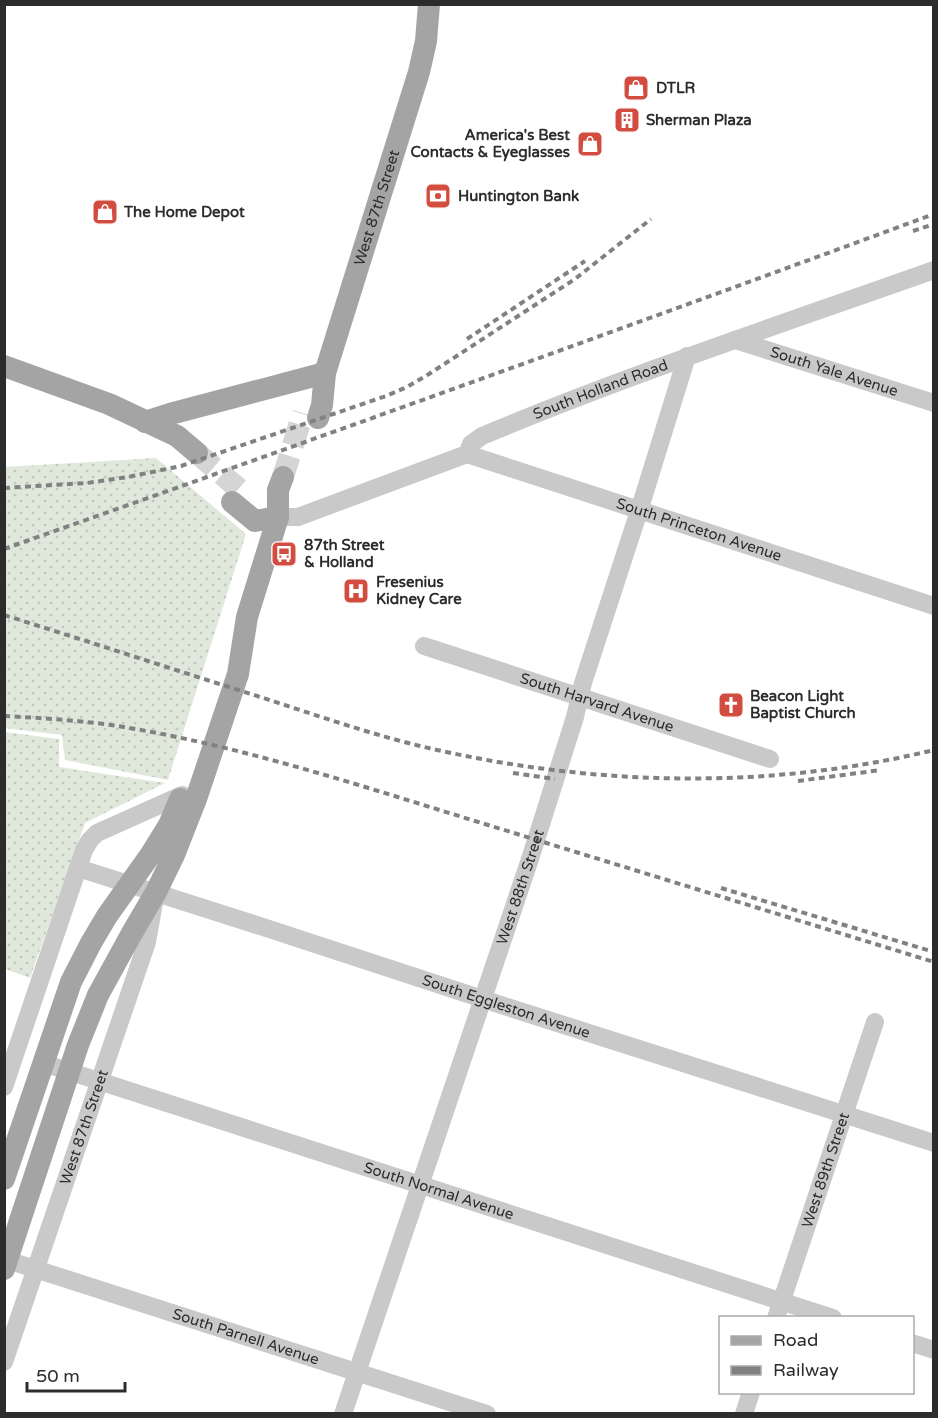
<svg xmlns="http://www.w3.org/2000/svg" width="938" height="1418" font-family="'Varela Round',sans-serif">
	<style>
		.grass { fill: url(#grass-dots) }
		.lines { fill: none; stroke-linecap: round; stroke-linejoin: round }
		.major-tunnel { stroke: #d5d5d5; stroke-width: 22; stroke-dasharray: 22 11; stroke-linecap: butt }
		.minor { stroke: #c9c9c9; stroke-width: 18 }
		.major { stroke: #a4a4a4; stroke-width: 22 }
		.rail { stroke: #818181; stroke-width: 4; stroke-dasharray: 6 4.5; stroke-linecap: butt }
		.labels { text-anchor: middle; stroke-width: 6; stroke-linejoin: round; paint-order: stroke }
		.poi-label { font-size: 15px; font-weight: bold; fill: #2c2c2c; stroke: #fff; text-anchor: start }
		.street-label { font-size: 15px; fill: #2c2c2c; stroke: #fff }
	</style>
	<defs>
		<pattern id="grass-dots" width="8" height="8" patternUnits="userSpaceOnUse" patternTransform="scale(1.5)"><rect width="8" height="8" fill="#e0e8db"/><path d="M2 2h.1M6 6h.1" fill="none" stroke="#c0c7bc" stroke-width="1.8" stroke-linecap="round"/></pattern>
	</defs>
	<rect width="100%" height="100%" fill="#fff"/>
	<!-- grass -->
	<g class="grass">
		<path d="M156,458l90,76 -78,246 -103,-20 -3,-25 -58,-7 1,-261z"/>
		<path d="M5,732l54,7v28l106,16 -80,40 -55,155 -25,-9z"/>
	</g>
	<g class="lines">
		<!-- major-tunnel -->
		<g class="major-tunnel">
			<path d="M197,453l50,43"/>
			<path d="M283,477l20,-64"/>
		</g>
		<!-- minor -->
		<g class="minor">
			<path id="s1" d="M735,340l199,63"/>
			<path id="s2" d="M467,454l467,152"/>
			<path id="s3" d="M278,517h20l169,-63 4,-10 11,-8c148,-62 300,-112 452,-166"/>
			<path id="s4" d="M424,646l346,113"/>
			<path id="s5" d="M78,868l182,58 238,78 436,139"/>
			<path id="s6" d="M43,1063l790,255"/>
			<path d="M4,1087l80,-237 6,-10 7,-7 85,-38"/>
			<path id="s7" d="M4,1259l483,155"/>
			<path id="s8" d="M776,1318l99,-296"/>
			<path d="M912,1343l22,7"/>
			<path id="s9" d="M4,1362l143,-420 7,-39"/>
			<path id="s10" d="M343,1414l187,-555 45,-142 8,-34 56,-172 48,-155"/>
			<path d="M744,1414l7,-22"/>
		</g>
		<!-- major -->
		<g class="major">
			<path d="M4,366l105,38 68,32 20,17"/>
			<path id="s11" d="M318,418l4,-13 3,-32 94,-301 7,-31 3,-37"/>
			<path d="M145,422l25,-8 155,-41"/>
			<path d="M232,502l23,19 23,-4"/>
			<path d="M4,1179l67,-197 20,-39 16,-27 44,-62 18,-29 11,-26"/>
			<path d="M4,1269l74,-224 20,-50 34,-62 24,-41 18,-37 22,-56 42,-125 9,-57 31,-100v-27l5,-13"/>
		</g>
		<!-- rail -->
		<g class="rail">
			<path d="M913,231l21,-7"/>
			<path d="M467,339l118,-78"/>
			<path d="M4,488l83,-5 41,-6 53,-11 205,-70 21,-9 22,-13 146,-95 76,-60"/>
			<path d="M4,549c311,-110 621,-221 930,-335"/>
			<path d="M4,615c83,26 165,53 247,79 56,18 112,38 169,52 168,40 345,45 514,4"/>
			<path d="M4,716c36,2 71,4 107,9 124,19 244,59 364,96 153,47 306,94 459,141"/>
			<path d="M513,773l42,6"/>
			<path d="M798,781l83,-11"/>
			<path d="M721,888l213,64"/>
		</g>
	</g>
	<!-- icons -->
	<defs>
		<g id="shop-square" transform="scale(1.35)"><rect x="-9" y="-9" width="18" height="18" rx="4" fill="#d24d40" stroke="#fff"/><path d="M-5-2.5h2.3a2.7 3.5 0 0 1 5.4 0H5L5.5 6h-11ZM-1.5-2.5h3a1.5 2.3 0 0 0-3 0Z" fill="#fff"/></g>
		<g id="building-square" transform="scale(1.35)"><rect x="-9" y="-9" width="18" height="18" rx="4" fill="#d24d40" stroke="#fff"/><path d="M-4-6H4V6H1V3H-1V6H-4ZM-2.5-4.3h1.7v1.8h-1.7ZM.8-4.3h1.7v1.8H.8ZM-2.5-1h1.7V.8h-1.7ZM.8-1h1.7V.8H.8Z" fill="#fff"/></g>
		<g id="bank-square" transform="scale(1.35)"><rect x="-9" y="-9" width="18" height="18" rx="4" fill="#d24d40" stroke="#fff"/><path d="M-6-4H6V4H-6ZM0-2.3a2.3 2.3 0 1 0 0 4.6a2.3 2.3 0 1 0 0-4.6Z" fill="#fff"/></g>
		<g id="bus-square" transform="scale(1.35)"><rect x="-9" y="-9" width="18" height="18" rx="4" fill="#d24d40" stroke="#fff"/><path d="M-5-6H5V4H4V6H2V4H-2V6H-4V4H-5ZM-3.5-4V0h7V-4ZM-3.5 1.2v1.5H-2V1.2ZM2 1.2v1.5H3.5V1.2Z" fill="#fff"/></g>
		<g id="hospital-square" transform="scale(1.35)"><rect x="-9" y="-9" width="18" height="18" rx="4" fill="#d24d40" stroke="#fff"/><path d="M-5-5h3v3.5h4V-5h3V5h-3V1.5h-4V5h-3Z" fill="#fff"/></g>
		<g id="church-square" transform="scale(1.35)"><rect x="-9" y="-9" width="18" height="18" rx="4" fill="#d24d40" stroke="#fff"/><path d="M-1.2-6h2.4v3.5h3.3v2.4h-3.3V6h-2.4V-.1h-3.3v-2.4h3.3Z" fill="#fff"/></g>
	</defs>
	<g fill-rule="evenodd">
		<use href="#shop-square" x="636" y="88"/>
		<use href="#building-square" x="627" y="120"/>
		<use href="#shop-square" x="590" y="144"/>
		<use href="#bank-square" x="438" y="196"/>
		<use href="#shop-square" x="105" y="212"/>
		<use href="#bus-square" x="284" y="554"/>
		<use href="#hospital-square" x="356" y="591"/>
		<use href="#church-square" x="731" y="705"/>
	</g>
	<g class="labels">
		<!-- poi labels -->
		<g class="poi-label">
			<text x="656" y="93">DTLR</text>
			<text x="646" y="125">Sherman Plaza</text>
			<text x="570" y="140" text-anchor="end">America's Best<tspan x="570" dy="17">Contacts &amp; Eyeglasses</tspan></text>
			<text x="458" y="201">Huntington Bank</text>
			<text x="124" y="217">The Home Depot</text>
			<text x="304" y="550">87th Street<tspan x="304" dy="17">&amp; Holland</tspan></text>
			<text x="376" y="587">Fresenius<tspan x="376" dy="17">Kidney Care</tspan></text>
			<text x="750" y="701">Beacon Light<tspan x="750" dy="17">Baptist Church</tspan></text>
		</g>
		<!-- street labels -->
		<g class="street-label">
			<text dy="5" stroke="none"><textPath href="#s11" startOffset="219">West 87th Street</textPath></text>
			<text dy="5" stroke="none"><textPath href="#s1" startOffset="104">South Yale Avenue</textPath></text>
			<text dy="5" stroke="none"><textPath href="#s3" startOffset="352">South Holland Road</textPath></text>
			<text dy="5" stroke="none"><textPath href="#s2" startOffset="244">South Princeton Avenue</textPath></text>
			<text dy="5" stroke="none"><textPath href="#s4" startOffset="182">South Harvard Avenue</textPath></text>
			<text dy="5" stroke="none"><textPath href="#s10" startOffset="556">West 88th Street</textPath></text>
			<text dy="5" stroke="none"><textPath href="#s5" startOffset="450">South Eggleston Avenue</textPath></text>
			<text dy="5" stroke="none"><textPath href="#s9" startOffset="248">West 87th Street</textPath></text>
			<text dy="5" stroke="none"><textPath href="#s8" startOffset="156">West 89th Street</textPath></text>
			<text dy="5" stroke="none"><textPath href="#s6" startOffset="416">South Normal Avenue</textPath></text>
			<text dy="5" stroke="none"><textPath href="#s7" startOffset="254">South Parnell Avenue</textPath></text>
		</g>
	</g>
	<!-- border -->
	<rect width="938" height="1418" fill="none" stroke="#2c2c2c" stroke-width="12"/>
	<!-- legend -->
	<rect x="719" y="1316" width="195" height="78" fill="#ffffff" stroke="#ababab" stroke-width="1.5"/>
	<rect x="731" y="1336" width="30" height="9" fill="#a4a4a4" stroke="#ababab" stroke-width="1.5"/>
	<text x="773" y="1346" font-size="18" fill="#2c2c2c">Road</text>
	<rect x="731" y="1366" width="30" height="9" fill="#818181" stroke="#ababab" stroke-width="1.5"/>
	<text x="773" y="1376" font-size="18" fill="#2c2c2c">Railway</text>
	<!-- scale -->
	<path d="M27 1382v9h98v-9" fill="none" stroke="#2c2c2c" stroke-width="3"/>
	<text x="36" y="1382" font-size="18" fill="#2c2c2c" stroke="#ffffff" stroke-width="4.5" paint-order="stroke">50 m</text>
</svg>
